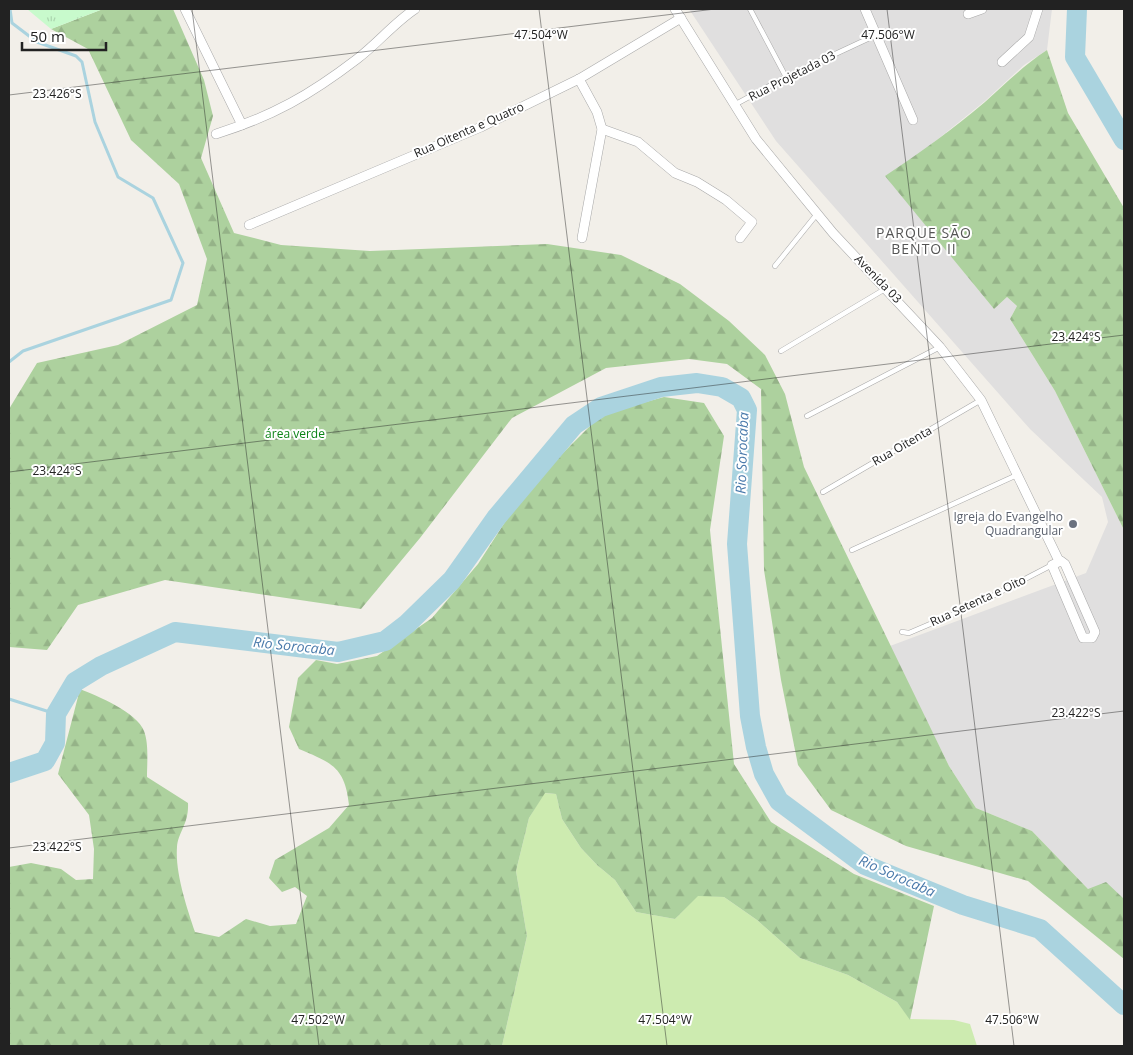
<svg xmlns="http://www.w3.org/2000/svg" width="1133" height="1055" font-family="'Open Sans',sans-serif">
	<style>
		.residential { fill: #e0dfdf }
		.grass { fill: #cdebb0 }
		.forest { fill: url(#forest-firs) }
		.park { fill: url(#park-tufts) }
		.lines { fill: none; stroke-linecap: round; stroke-linejoin: round }
		.stream { stroke: #aad3df; stroke-width: 3 }
		.river { stroke: #aad3df; stroke-width: 20 }
		.service-casing { stroke: #a9a9a9; stroke-width: 5.5 }
		.minor-casing { stroke: #a9a9a9; stroke-width: 10 }
		.service { stroke: #fff; stroke-width: 4.5 }
		.minor { stroke: #fff; stroke-width: 9 }
		.ticks { fill: none; stroke: #222; stroke-width: 1; stroke-opacity: 0.45 }
		.worship-dot { fill: #6b7280; stroke: #fff; stroke-width: 2 }
		.labels { text-anchor: middle; stroke-width: 4; stroke-linejoin: round; paint-order: stroke }
		.street-label { font-size: 12px; fill: #222; stroke: #fff }
		.park-label { font-size: 12px; fill: #0c8416; stroke: #fff }
		.worship-label { font-size: 12px; fill: #5b616d; stroke: #fff; text-anchor: end }
		.neighbourhood-label { font-size: 14px; letter-spacing: 1px; fill: #555; stroke: #fff }
		.water-label { font-size: 14px; font-style: italic; fill: #4a7aab; stroke: #fff }
		.ticks-label { font-size: 12px; text-anchor: middle; fill: #222; stroke: #fff; stroke-width: 4; stroke-linejoin: round; paint-order: stroke }
	</style>
	<defs>
		<pattern id="forest-firs" width="22" height="20" patternUnits="userSpaceOnUse" patternTransform="scale(1.25)"><rect width="22" height="20" fill="#add19e"/><path d="M5 1l3.5 6h-7zM16 11l3.5 6h-7z" fill="#95b388"/></pattern>
		<pattern id="park-tufts" width="24" height="20" patternUnits="userSpaceOnUse" patternTransform="scale(1.25)"><rect width="24" height="20" fill="#c8facc"/><path d="M3 7l-1-3M5 7V3M7 7l1-3M15 17l-1-3M17 17v-4M19 17l1-3" fill="none" stroke="#acd6af"/></pattern>
	</defs>
	<rect width="100%" height="100%" fill="#f2efe9"/>
	<!-- residential -->
	<path class="residential" d="M689,9h363l-5,41 -23,15 -39,36 -58,47 -41,28 108,133 13,-12 10,9 -7,13 45,72 69,139v369l-36,-10 -56,-58 -56,-23 -27,-42 -59,-120 196,-73 22,-51 -6,-25 -72,-68 -254,-288z"/>
	<!-- grass -->
	<path class="grass" d="M544,793l12,1 6,25 19,29 16,17 18,15 21,32 39,7 23,-24 26,2 33,23 43,38 48,17 49,27 13,17 44,1 16,4 7,22h-475l25,-110 -11,-65 13,-53z"/>
	<!-- forest -->
	<g class="forest">
		<path d="M103,9h70l31,71 9,36 -12,42 33,75 47,12 89,6 177,-7 74,11 59,29 49,37 36,34 20,39 19,73 145,299 27,42 56,23 56,58 18,-7 18,17v60l-96,-78 -122,-35 -75,-36 -33,-45 -17,-85 -17,-110 -3,-181 -34,-25 -38,-5 -83,9 -94,50 -92,120 -59,71 -196,-29 -87,25 -31,45 -38,-3v-238l28,-46 81,-18 79,-40 10,-46 -28,-75 -48,-44 -43,-91 -37,-20z"/>
		<path d="M1047,50l21,63 56,95v322l-69,-139 -45,-72 7,-13 -10,-9 -13,12 -109,-133c35,-23 68,-47 100,-74 20,-18 39,-37 62,-52z"/>
		<path d="M664,397l40,6 20,33 -14,94 24,234 37,58 83,52 80,32 -24,114 -13,-18 -49,-27 -48,-17 -43,-38 -33,-23 -26,-1 -23,23 -39,-7 -21,-32 -18,-15 -16,-17 -19,-29 -6,-25 -11,-1 -16,25 -13,53 11,65 -25,110h-493v-179l22,-4 30,6 15,11 17,-1 1,-30 -5,-34 -31,-41 22,-85c17,7 57,23 64,42 5,13 3,32 3,46l41,26c1,21 -10,29 -11,44 -2,26 10,61 18,85l24,5 27,-18 24,7 26,-2 11,-28 -12,-9 -13,5 -13,-14 6,-18 54,-32 20,-23c-4,-38 -17,-42 -50,-56l-10,-22 9,-49 18,-18 21,4 40,-8 55,-38 46,-54 27,-42 41,-52 56,-56z"/>
	</g>
	<!-- park -->
	<path class="park" d="M27,9h76l-52,20z"/>
	<g class="lines">
		<!-- stream -->
		<g class="stream">
			<path d="M9,362l14,-11 148,-51 12,-37 -30,-65 -35,-21 -23,-55 -13,-60 -6,-6 -39,-14 -25,-19 -2,-14"/>
			<path d="M9,699l47,15"/>
		</g>
		<!-- river -->
		<g class="river">
			<path d="M1077,9l-2,48 49,83"/>
			<path d="M9,773l36,-12 10,-18 1,-29 19,-32 26,-16 74,-34 163,20 47,-11 22,-17 45,-44 44,-62 78,-93 27,-18 60,-20 36,-4 25,4 19,11 6,12 -10,134 13,172 6,31 8,27 15,27 86,64 98,40 77,24 84,76"/>
		</g>
		<!-- service casing -->
		<g class="service-casing">
			<g id="service">
				<path d="M750,9l36,68"/>
				<path d="M736,104l50,-27 90,-42"/>
				<path d="M775,266l42,-52"/>
				<path d="M781,351l104,-62"/>
				<path d="M807,416l133,-69"/>
				<path d="M823,492l158,-92"/>
				<path d="M852,550l165,-75"/>
				<path d="M902,632l7,1 68,-29 75,-39"/>
			</g>
		</g>
		<!-- minor casing -->
		<g class="minor-casing">
			<g id="minor">
				<path d="M185,9l57,116"/>
				<path d="M675,9l81,130 77,94 107,114 41,53 78,161"/>
				<path d="M865,9l48,111"/>
				<path d="M968,14l14,-5"/>
				<path d="M1002,62l27,-25 9,-28"/>
				<path d="M579,79l18,33 5,17 -20,109"/>
				<path d="M602,129l36,13 37,31 22,9 29,18 26,22 -12,16"/>
				<path d="M216,134c57,-18 94,-39 141,-75 21,-16 37,-36 58,-50"/>
				<path d="M249,225l232,-98 98,-48 102,-61"/>
				<path d="M1061,561l4,3 30,68 -3,6h-9l-31,-73z"/>
			</g>
		</g>
		<!-- service -->
		<use href="#service" class="service"/>
		<!-- minor -->
		<use href="#minor" class="minor"/>
	</g>
	<!-- ticks -->
	<path class="ticks" d="M192,9l127,1037M539,9l128,1037M887,9l127,1037M9,95l706,-86M9,472l1115,-137M9,848l1115,-137"/>
	<!-- markers -->
	<circle class="worship-dot" cx="1073" cy="524" r="5"/>
	<g class="labels">
		<!-- street labels -->
		<g class="street-label">
			<text transform="translate(792 76) rotate(-27)" y="4">Rua Projetada 03</text>
			<text transform="translate(469 130) rotate(-24)" y="4">Rua Oitenta e Quatro</text>
			<text transform="translate(878 279) rotate(46)" y="4">Avenida 03</text>
			<text transform="translate(902 446) rotate(-30)" y="4">Rua Oitenta</text>
			<text transform="translate(978 601) rotate(-25)" y="4">Rua Setenta e Oito</text>
		</g>
		<!-- park labels -->
		<g class="park-label">
			<text x="295" y="438">área verde</text>
		</g>
		<!-- worship labels -->
		<g class="worship-label">
			<text x="1063" y="521">Igreja do Evangelho<tspan x="1063" dy="14">Quadrangular</tspan></text>
		</g>
		<!-- neighbourhood labels -->
		<g class="neighbourhood-label">
			<text x="924" y="238">PARQUE SÃO<tspan x="924" dy="16">BENTO II</tspan></text>
		</g>
		<!-- water labels -->
		<g class="water-label">
			<text transform="translate(742 453) rotate(-88)" y="5">Rio Sorocaba</text>
			<text transform="translate(294 646) rotate(6)" y="5">Rio Sorocaba</text>
			<text transform="translate(897 876) rotate(24)" y="5">Rio Sorocaba</text>
		</g>
	</g>
	<g class="ticks-label">
		<text x="541" y="39">47.504°W</text>
		<text x="888" y="39">47.506°W</text>
		<text x="57" y="98">23.426°S</text>
		<text x="1076" y="341">23.424°S</text>
		<text x="57" y="475">23.424°S</text>
		<text x="1076" y="717">23.422°S</text>
		<text x="57" y="851">23.422°S</text>
		<text x="318" y="1024">47.502°W</text>
		<text x="665" y="1024">47.504°W</text>
		<text x="1012" y="1024">47.506°W</text>
	</g>
	<!-- border -->
	<rect width="1133" height="1055" fill="none" stroke="#222222" stroke-width="20"/>
	<!-- scale -->
	<path d="M22 42v8h84v-8" fill="none" stroke="#222222" stroke-width="2.5"/>
	<text x="30" y="42" font-size="15" fill="#222222" stroke="#ffffff" stroke-width="4" paint-order="stroke">50 m</text>
</svg>
